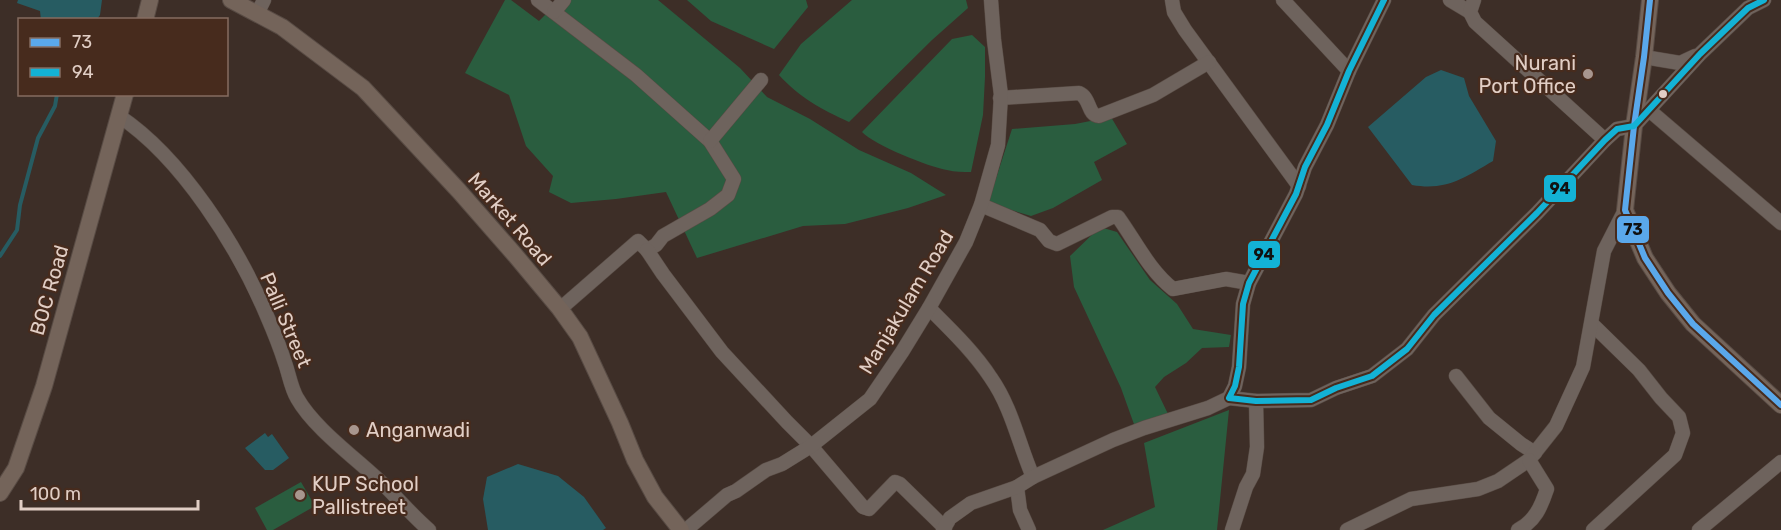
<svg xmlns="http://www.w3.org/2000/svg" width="1781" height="530" font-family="Rubik,sans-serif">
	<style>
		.green { fill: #2a5d3f }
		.water { fill: #275c62 }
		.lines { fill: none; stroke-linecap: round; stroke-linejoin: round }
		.stream { stroke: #275c62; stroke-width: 4 }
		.minor-casing { stroke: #584b44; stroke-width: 15 }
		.major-casing { stroke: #584b44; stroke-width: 18 }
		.minor { stroke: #6e635d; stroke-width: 14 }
		.major { stroke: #74645a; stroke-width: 16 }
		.bus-1-casing { stroke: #472b1d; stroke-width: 10 }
		.bus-2-casing { stroke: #472b1d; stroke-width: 10 }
		.bus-1 { stroke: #5aa8eb; stroke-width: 6 }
		.bus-2 { stroke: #13b2d5; stroke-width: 6 }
		.poi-dot { fill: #a8968e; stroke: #472b1d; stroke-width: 2 }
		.bus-dot { fill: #e1cec5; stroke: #472b1d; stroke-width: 2 }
		.labels { text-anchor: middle; stroke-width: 4.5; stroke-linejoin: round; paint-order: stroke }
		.poi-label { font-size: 20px; fill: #e1cec5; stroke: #472b1d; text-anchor: start }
		.street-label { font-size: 20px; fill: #e1cec5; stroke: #472b1d }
		.line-badge { stroke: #472b1d; stroke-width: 2 }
		.pale-badge-label { font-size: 16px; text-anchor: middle; font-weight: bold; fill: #111 }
	</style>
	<rect width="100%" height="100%" fill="#3d2e27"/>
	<!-- green -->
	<g class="green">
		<path d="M505,0h6l28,21 21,-21h98l82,68 27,29 43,22 49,31 52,23 35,22 -38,13 -63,16 -42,2 -106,32 -31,-66 -50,7 -45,4 -22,-11 4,-16 -27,-30 -17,-51 -44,-22z"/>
		<path d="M687,0h119l2,7 -34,42 -63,-28z"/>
		<path d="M852,0h114l2,8 -36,32 -83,82c-28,-13 -49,-24 -70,-47l22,-31z"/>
		<path d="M972,35l13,12v30l-2,38 -12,57c-8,0 -16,0 -24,-2 -18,-3 -73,-25 -85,-38l90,-93z"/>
		<path d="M1111,117l16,27 -33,18 8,18 -49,28 -22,8 -43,-13 24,-74 63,-5z"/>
		<path d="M1100,227l17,5 33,48 27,24 16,25 38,6 -2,12 -27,1 -16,15 -22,14 -9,10 13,27 -33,13 -14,-39 -47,-101 -4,-31z"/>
		<path d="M1229,410l-12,120h-114l52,-23 -11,-64z"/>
		<path d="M301,482l14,24 -42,24h-6l-12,-22z"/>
	</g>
	<!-- water -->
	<g class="water">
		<path d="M18,0h84l-2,15 -3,4 -56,1 -1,-9 -23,-8z"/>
		<path d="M1441,70l23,8 5,18 27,45 -3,20c-29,17 -47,30 -81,24l-44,-58 58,-50z"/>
		<path d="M265,433l3,4 4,-3 17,24 -16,12h-8l-20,-22z"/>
		<path d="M518,464l40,12 26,21 22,31 -3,2h-115l-5,-31 4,-22z"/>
	</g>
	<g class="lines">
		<!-- stream -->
		<path class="stream" d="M0,256l17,-26 3,-25 18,-67 17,-32 2,-12"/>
		<!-- minor casing -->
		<g class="minor-casing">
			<g id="minor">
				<path d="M538,0l98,75 74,66 24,38 -6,16 -18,14 -47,27 -7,9 -9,5 -9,-9 -78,68"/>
				<path d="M1172,0l2,12 11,18 114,156"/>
				<path d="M1283,0l66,71"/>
				<path d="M1384,0l-35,71 -22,54 -22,42 -9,27 -47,89 -6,21 -4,63 -4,19 -6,12 27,3 55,-1 25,-12 36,-12 35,-27 27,-34 103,-102 68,-73 12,-11 17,-3 66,-72 48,-46 16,-8"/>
				<path d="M1450,0l20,12"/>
				<path d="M1474,0l-4,12 5,10 130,118"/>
				<path d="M554,12l10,-12"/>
				<path d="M257,14l7,-14"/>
				<path d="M1644,57l36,6 15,-7"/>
				<path d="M1000,98l79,-5c12,5 8,22 20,23l54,-21 56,-33"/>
				<path d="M1649,110l132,113"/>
				<path d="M119,116c63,42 119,131 148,200 7,16 13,31 18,47 4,11 6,25 12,35 18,32 63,63 90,90 14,14 27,29 42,42"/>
				<path d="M710,141l51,-61"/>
				<path d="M981,205l59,25 9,11 8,3 55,-27h6c18,25 31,53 55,72l53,-10 23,4"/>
				<path d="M647,250l16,24 59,78 65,70 24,24 52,61 6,2 26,-27 5,2 45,44"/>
				<path d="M929,308c22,22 45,44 62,70 21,30 28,67 42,99"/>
				<path d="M1592,324l47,46 22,28 18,19 4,16 -8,22 -82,75"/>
				<path d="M1456,376l33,42 32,26 14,9"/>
				<path d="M1017,487l3,23 9,20"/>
				<path d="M686,530l41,-35 9,-4 30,-21 16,-6 29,-18 59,-47 32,-47 27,-44 37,-66 15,-37 17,-60 3,-50 -7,-55 -3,-40"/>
				<path d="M943,530l7,-12 21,-15 46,-16 16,-10 80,-37 31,-12 64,-20 21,-10"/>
				<path d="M1232,530l14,-43 7,-13 4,-27 -1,-46"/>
				<path d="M1347,530l64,-31 67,-10 20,-8 31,-21 27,-34 27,-59 21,-116 21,-41"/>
				<path d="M1518,530c17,-9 23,-23 29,-41l-18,-29"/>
				<path d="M1699,530l82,-68"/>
			</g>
		</g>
		<!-- major casing -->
		<g class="major-casing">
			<g id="major">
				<path d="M231,0l51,27 81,61 96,103 56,64 45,54 20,28 40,86 15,37 20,37 26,33"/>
				<path d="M1650,0l-6,57 -10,69 -9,84 20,48 23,35 25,31 88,81"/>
				<path d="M145,20l5,-20"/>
				<path d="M0,493l16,-25 28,-82 81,-292"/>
			</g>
		</g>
		<!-- minor -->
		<use href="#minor" class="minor"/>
		<!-- major -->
		<use href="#major" class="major"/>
		<!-- bus-1 casing -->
		<g class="bus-1-casing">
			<path id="bus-1" d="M1650,0l-6,57 -10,69 -9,84 20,48 23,35 25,31 88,81"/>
		</g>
		<!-- bus-2 casing -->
		<g class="bus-2-casing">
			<path id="bus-2" d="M1384,0l-35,71 -22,54 -22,42 -9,27 -47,89 -6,21 -4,63 -4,19 -6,12 27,3 55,-1 25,-12 36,-12 35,-27 27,-34 103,-102 68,-73 12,-11 17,-3 66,-72 48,-46 16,-8"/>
		</g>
		<!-- bus-1 -->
		<use href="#bus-1" class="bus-1"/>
		<!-- bus-2 -->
		<use href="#bus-2" class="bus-2"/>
	</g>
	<!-- markers -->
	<g class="poi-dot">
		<circle cx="1588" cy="74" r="6"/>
		<circle cx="354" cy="430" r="6"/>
		<circle cx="300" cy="495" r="6"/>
	</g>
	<circle class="bus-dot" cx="1663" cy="94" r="5"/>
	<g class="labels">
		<!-- poi labels -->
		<g class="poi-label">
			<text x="1576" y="70" text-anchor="end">Nurani<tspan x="1576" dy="23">Port Office</tspan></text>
			<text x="366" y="437">Anganwadi</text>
			<text x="312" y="491">KUP School<tspan x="312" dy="23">Pallistreet</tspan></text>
		</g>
		<!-- street labels -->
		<g class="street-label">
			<text transform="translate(510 219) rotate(49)" y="7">Market Road</text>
			<text transform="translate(49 290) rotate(-74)" y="7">BOC Road</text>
			<text transform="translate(906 302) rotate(-59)" y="7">Manjakulam Road</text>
			<text transform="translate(286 320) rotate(67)" y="7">Palli Street</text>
		</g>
	</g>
	<g class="line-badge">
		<rect x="1543" y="174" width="34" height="29" rx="6" fill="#13b2d5"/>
		<rect x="1616" y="215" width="34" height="29" rx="6" fill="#5aa8eb"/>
		<rect x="1247" y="240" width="34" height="29" rx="6" fill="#13b2d5"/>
	</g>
	<g class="pale-badge-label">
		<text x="1560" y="194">94</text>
		<text x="1633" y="235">73</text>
		<text x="1264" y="260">94</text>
	</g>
	<!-- legend -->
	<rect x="18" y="18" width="210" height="78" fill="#472b1d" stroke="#856c60" stroke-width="1.5"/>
	<rect x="30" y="38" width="30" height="9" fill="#5aa8eb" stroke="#856c60" stroke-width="1.5"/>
	<text x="72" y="48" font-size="18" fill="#e1cec5">73</text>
	<rect x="30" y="68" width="30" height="9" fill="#13b2d5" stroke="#856c60" stroke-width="1.5"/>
	<text x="72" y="78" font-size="18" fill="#e1cec5">94</text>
	<!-- scale -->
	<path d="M21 500v9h177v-9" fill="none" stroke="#e1cec5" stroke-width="3"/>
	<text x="30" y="500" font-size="18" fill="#e1cec5" stroke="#472b1d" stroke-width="4.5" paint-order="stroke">100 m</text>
</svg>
